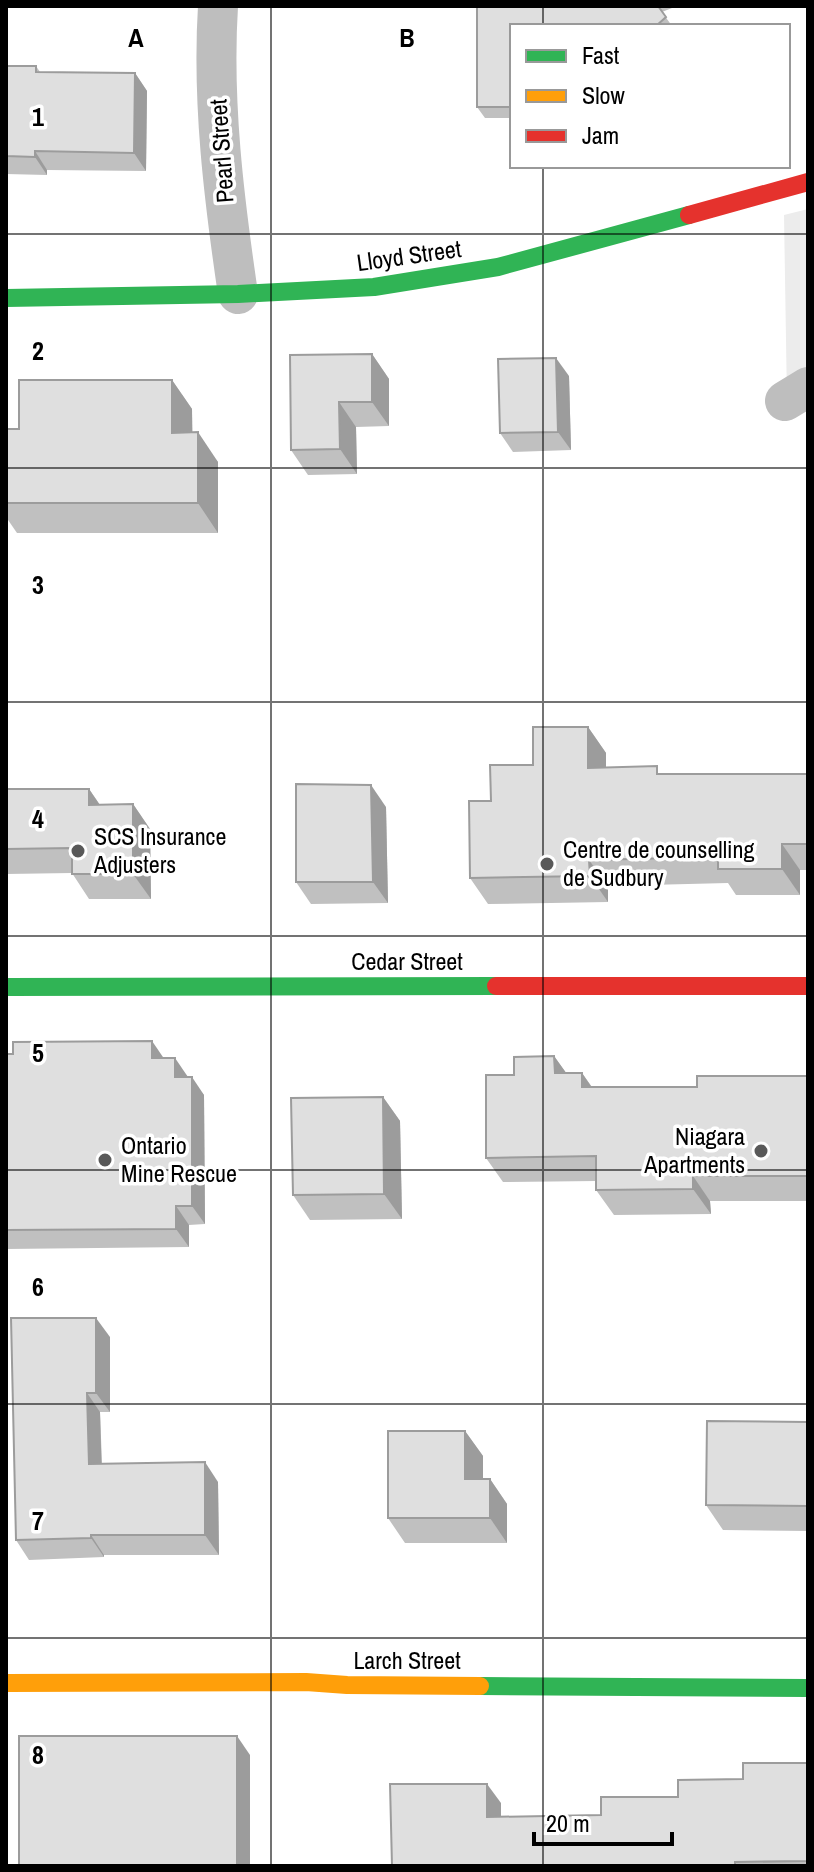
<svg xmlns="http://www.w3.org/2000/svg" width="814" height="1872" font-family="'Archivo Narrow',sans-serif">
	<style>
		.green { fill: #ececec }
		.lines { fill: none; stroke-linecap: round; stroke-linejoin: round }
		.street { stroke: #bebebe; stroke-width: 40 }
		.fast { stroke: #30b455; stroke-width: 18 }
		.slow { stroke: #ff9f0a; stroke-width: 18 }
		.jam { stroke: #e5322d; stroke-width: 18 }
		.wall { fill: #c0c0c0 }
		.shaded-wall { fill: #9c9c9c }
		.building { fill: #dfdfdf; stroke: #9c9c9c; stroke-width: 2 }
		.grid { fill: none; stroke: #000; stroke-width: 2; stroke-opacity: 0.55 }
		.poi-dot { fill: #595959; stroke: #fff; stroke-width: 3 }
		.labels { text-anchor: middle; stroke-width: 7; stroke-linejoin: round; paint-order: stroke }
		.street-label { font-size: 24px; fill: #000; stroke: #fff }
		.poi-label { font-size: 24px; fill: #000; stroke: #fff; text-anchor: start }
		.grid-label { font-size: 26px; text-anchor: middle; font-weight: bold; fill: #000; stroke: #fff; stroke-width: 7; stroke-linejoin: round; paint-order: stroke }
	</style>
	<rect width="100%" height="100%" fill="#fff"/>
	<!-- green -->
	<path class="green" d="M808,209v181l-21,12 -3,-187z"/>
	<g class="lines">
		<!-- street -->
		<g class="street">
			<path d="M218,6c-6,96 6,193 20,288"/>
			<path d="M785,401l23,-14"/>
		</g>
		<!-- fast -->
		<g class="fast">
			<path d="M6,298l232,-4 136,-7 124,-20 191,-52"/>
			<path d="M6,987l490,-1"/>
			<path d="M480,1686l328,2"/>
		</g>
		<!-- slow -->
		<path class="slow" d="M6,1683l300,-1 41,3 133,1"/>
		<!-- jam -->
		<g class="jam">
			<path d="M689,215l119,-33"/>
			<path d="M496,986h312"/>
		</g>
	</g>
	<!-- wall -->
	<g class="wall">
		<path d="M477,6h200l-15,6 10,14h-160v92h-27l-8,-11z"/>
		<path d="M6,66h30l4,6 95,1 12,18 -1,80 -99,-1v5l-41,-1z"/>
		<path d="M372,354l17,25v47l-33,1 1,47 -49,1 -17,-25z"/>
		<path d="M569,376l2,74 -58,2 -13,-19z"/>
		<path d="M172,380l20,29v24l26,29v71h-201l-11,-16v-88h13z"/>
		<path d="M588,727l18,26v14l57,7h145v96h-8v25h-64l-8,-12 -120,3v16l-120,2 -18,-26 21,-77 42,-36z"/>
		<path d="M6,789h83l11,16 33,-1 17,25 1,70h-62l-17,-26 -66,1z"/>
		<path d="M386,807l2,96 -77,1 -15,-22z"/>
		<path d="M6,1054l158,4 24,19 16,18 1,129 -16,1v22l-183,2z"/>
		<path d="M554,1056l12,17h16l10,14h105l111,-11v125h-98l1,13 -97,1 -18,-25v-9l-93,1 -17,-24 28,-83z"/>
		<path d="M383,1097l17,24 2,98 -92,1 -17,-25z"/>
		<path d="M110,1337v75h-10l2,51 116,19 1,73h-115v2l-75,3 -13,-20z"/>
		<path d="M808,1422v109l-85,-1 -17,-25z"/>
		<path d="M465,1431l18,25v23h7l17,25v39h-102l-17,-25z"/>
		<path d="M808,1763v103h-416l109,-63v14l100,-2 77,-18 65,-18z"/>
	</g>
	<!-- shaded-wall -->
	<g class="shaded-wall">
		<path d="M135,73l12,18 -1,80 -12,-18z"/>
		<path d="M35,151l12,19v5l-12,-18z"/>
		<path d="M372,354l17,25v47l-17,-24z"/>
		<path d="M556,358l13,18 2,74 -13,-18z"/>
		<path d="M172,380l20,29 1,54 -21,-30z"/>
		<path d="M339,402l17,25 1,47 -17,-25z"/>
		<path d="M198,432l20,30v71l-20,-30z"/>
		<path d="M588,727l18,26v41l-18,-26z"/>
		<path d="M371,785l15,22 2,96 -15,-21z"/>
		<path d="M89,789l17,25 -17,-9z"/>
		<path d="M133,804l17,25 1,70 -18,-25z"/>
		<path d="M782,844l18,26v25l-18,-26z"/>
		<path d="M589,860l19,26v16l-18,-26z"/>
		<path d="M152,1041l13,19 -13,-2z"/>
		<path d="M554,1056l18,25 -17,-8z"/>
		<path d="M175,1058l13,19h-13z"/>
		<path d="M582,1073l17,25 -17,-11z"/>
		<path d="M192,1077l12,18 1,129 -13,-18z"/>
		<path d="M383,1097l17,24 2,98 -18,-25z"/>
		<path d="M693,1176l17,25 1,13 -18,-25z"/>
		<path d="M176,1206l13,19v22l-13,-18z"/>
		<path d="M96,1318l14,19v75l-14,-19z"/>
		<path d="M87,1393l13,19 2,71 -13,-19z"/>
		<path d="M465,1431l18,25v48l-18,-25z"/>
		<path d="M205,1462l13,20 1,73 -14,-20z"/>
		<path d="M490,1479l17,25v39l-17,-25z"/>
		<path d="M91,1535l13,20v2l-13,-19z"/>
		<path d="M237,1736l13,19v111h-13z"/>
		<path d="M487,1784l14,19v34l-14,-20z"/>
	</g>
	<!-- building -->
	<g class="building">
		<path d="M477,6h181l8,11 -10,9h-144v81h-35z"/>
		<path d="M6,66h30v6l99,1 -1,80 -99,-2v6l-29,-1z"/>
		<path d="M372,354v48h-33l1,47 -49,1 -1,-95z"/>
		<path d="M556,358l2,74 -58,1 -2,-74z"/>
		<path d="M19,380h153v53l26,-1v71h-192v-74h13z"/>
		<path d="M533,727h55v41l69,-2v8h151v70h-26v25h-64v-12l-129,3 1,16 -120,2 -1,-77h22l-1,-36h43z"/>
		<path d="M296,784l75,1 2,97h-77z"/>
		<path d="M6,789h83v16l44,-1v70h-61v-26l-66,1z"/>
		<path d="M152,1041v17h23v19h17v129h-16v23l-170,1v-176h7v-12z"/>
		<path d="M554,1056l1,17h27v14h115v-11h111v100h-115v13l-97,1v-34l-110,2v-83h28v-18z"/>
		<path d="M383,1097l1,97 -91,1 -2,-97z"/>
		<path d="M11,1318h85v75h-9l2,71 116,-2v73h-114v3l-75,2z"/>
		<path d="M707,1421l101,1v84l-102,-1z"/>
		<path d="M388,1431h77v48h25v39h-102z"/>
		<rect x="19" y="1736" width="218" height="130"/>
		<path d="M743,1763h65l-1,98 -72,1v4h-343l-2,-82h97v33l114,-2v-18h77v-17l65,-1z"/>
	</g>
	<!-- grid -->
	<path class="grid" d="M271,6v1860M543,6v20M543,166v1700M6,234h802M6,468h802M6,702h802M6,936h802M6,1170h802M6,1404h802M6,1638h802"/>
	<!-- markers -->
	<g class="poi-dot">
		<circle cx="78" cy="851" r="8"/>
		<circle cx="547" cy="864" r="8"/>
		<circle cx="761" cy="1151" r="8"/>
		<circle cx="105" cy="1160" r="8"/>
	</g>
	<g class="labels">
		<!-- street labels -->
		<g class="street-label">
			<text transform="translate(222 151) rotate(-94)" y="8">Pearl Street</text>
			<text transform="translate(409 256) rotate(-8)" y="8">Lloyd Street</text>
			<text x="407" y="970">Cedar Street</text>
			<text x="407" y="1669">Larch Street</text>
		</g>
		<!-- poi labels -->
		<g class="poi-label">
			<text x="94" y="845">SCS Insurance<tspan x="94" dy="28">Adjusters</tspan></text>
			<text x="563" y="858">Centre de counselling<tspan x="563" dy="28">de Sudbury</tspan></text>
			<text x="745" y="1145" text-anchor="end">Niagara<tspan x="745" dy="28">Apartments</tspan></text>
			<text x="121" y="1154">Ontario<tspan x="121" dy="28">Mine Rescue</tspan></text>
		</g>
	</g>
	<g class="grid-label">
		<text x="136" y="47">A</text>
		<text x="407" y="47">B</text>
		<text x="38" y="126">1</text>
		<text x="38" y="360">2</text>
		<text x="38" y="594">3</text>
		<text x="38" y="828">4</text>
		<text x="38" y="1062">5</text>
		<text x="38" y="1296">6</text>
		<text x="38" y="1530">7</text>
		<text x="38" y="1764">8</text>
	</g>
	<!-- border -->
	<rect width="814" height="1872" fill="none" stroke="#000000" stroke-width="16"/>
	<!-- legend -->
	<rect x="510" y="24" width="280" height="144" fill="#ffffff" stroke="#999999" stroke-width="2"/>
	<rect x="526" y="50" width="40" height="12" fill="#30b455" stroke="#999999" stroke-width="2"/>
	<text x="582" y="64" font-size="24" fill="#000000">Fast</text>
	<rect x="526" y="90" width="40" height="12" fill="#ff9f0a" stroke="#999999" stroke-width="2"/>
	<text x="582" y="104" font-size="24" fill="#000000">Slow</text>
	<rect x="526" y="130" width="40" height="12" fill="#e5322d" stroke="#999999" stroke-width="2"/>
	<text x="582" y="144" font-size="24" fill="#000000">Jam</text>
	<!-- scale -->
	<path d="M534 1832v12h138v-12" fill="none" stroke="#000000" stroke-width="4"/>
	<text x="546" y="1832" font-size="24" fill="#000000" stroke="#ffffff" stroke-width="6" paint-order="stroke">20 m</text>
</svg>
